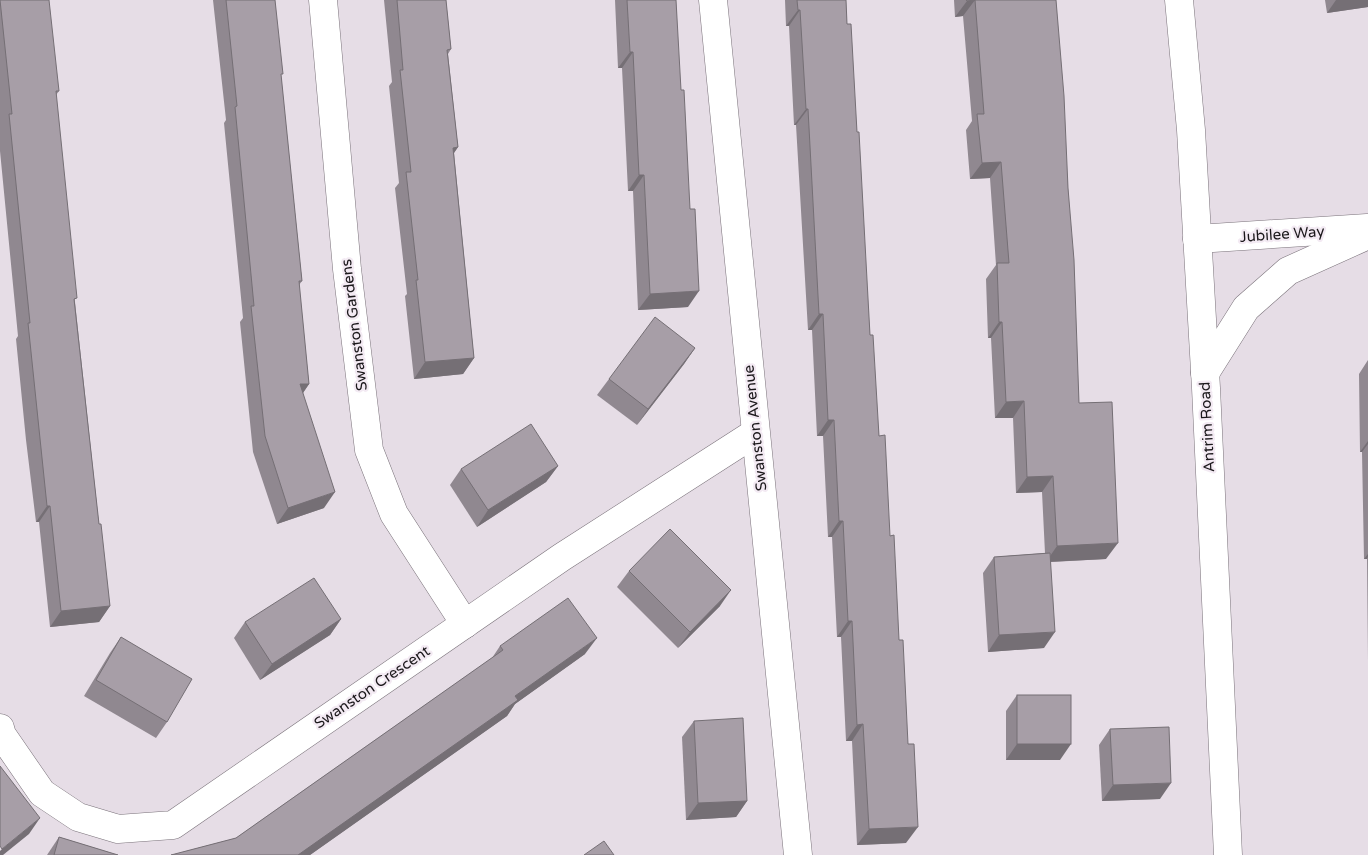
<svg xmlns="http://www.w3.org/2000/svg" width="1368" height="855" font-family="'Varela Round',sans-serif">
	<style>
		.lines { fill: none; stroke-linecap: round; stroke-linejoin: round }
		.street-casing { stroke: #7a727a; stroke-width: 29 }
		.secondary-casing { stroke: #7a727a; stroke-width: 29 }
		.primary-casing { stroke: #7a727a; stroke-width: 29 }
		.street { stroke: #fff; stroke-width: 28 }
		.secondary { stroke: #fff; stroke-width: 28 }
		.primary { stroke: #fff; stroke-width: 28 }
		.wall { fill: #908890 }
		.shaded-wall { fill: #756f75 }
		.building { fill: #a79ea7; stroke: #756f75 }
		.labels { text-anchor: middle; stroke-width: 4.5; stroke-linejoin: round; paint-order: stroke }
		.street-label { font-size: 15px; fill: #1b181b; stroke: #f3eaf3 }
	</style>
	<rect width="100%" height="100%" fill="#e6dde6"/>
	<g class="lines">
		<!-- street casing -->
		<g class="street-casing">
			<g id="street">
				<path d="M323,0l24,269 22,181 25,64 71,110"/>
				<path d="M713,0l85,855"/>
				<path d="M0,728l2,7 40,58 36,24 40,12 55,-4 389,-268 193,-124"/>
			</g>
		</g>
		<!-- secondary casing -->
		<g class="secondary-casing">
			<g id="secondary">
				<path d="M1197,239l170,-11"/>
				<path d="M1205,373l41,-65 42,-37 80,-36"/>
			</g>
		</g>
		<!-- primary casing -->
		<g class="primary-casing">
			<path id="primary" d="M1179,0l12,130 15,258 22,467"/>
		</g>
		<!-- street -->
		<use href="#street" class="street"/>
		<!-- secondary -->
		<use href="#secondary" class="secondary"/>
		<!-- primary -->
		<use href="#primary" class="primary"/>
	</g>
	<!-- wall -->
	<g class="wall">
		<path d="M0,0l59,91 -3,4 19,207 24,222 11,82 -11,16 -49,5 -11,-105h-3l-10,-82 -10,-101 2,-3 -18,-185z"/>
		<path d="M213,0h62l6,76 21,205 -3,4 10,99 -6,9 21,115 -47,16 -24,-72 -13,-130 3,-4 -19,-195 2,-3z"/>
		<path d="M384,0h62l5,49 -3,5 10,93 -4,6 20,205 -11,16 -49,5 -9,-83 2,-2 -12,-106 4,-5 -10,-97 3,-4z"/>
		<path d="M615,0h61l12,307 -50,3 -5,-119h-5l-6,-123h-4z"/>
		<path d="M785,0h61l1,24 10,108 13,203 9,101 27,407 -49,2 -5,-104h-6l-5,-104h-4l-5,-100h-4l-5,-101h-6l-5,-106h-4l-12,-205h-2l-5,-99h-3z"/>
		<path d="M954,0h102l12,188 11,215 27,156 -55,3 -7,86 -56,4 -5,-79 11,-16 51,-4 -3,-61 -26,1 -3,-75h-18l-4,-80h-3l-2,-59 10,-14 -6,-87 -20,1 -4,-49 6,-9 -9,-105 -8,1z"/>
		<path d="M1325,0h43v7l-41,6z"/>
		<path d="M695,348l-11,16 -47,61 -40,-30 12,-16z"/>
		<path d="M1368,360v301l-1,-102h-3l-2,-107h-2l-1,-78z"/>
		<path d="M558,466l-12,16 -69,45 -27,-42 11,-16z"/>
		<path d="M629,571l91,35 -42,42 -61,-61z"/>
		<path d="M341,619l-11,16 -70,45 -26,-42 11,-16z"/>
		<path d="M121,637l46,85 -11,16 -72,-42 26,-43z"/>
		<path d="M500,646l85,8 -70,50 -8,12 -197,139h-139l65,-17 256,-180z"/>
		<path d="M1017,695l43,65h-54v-49z"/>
		<path d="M694,721l53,80 -11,16 -50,3 -4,-83z"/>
		<path d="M1110,729l50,70 -58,2 -3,-56z"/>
		<path d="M59,837l59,18h-71z"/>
	</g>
	<!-- shaded-wall -->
	<g class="shaded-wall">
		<path d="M975,0l-12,16 -8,1 12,-16z"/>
		<path d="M1336,0h32v7l-41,6z"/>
		<path d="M798,10h2l-11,16h-3z"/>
		<path d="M630,52h3l-11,16h-4z"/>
		<path d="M806,109h2l-12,16h-2z"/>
		<path d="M458,147l-11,16 6,-15z"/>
		<path d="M1001,162l-11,16 -20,1 12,-16z"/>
		<path d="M639,175h5l-11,16h-5z"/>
		<path d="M699,291l-11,16 -50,3 12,-16z"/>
		<path d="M819,314h4l-11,16h-4z"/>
		<path d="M999,322h3l-11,16h-3z"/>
		<path d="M695,348l-11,16 -47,61 11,-16z"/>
		<path d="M474,358l-11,16 -49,5 11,-17z"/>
		<path d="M300,384h9l-11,16z"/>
		<path d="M1024,401l-11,17h-18l11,-16z"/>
		<path d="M828,420h6l-11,16h-6z"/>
		<path d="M1368,441v3l-6,8h-2z"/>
		<path d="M558,466l-12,16 -69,45 11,-17z"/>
		<path d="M1053,476l-11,16 -26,1 11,-16z"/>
		<path d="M335,492l-11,16 -47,16 11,-16z"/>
		<path d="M47,506h3l-11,16h-3z"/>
		<path d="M839,521h4l-11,16h-4z"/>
		<path d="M1118,543l-12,16 -60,3 11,-16z"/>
		<path d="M1368,554v3l-1,2h-3z"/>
		<path d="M731,590l-11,16 -42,42 12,-16z"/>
		<path d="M110,606l-11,16 -49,5 11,-16z"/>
		<path d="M341,619l-11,16 -70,45 12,-16z"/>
		<path d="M848,621h4l-11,16h-4z"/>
		<path d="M1055,632l-11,16 -56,4 11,-17z"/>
		<path d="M597,638l-12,16 -70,50 -8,12 -197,139h-12l217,-159z"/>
		<path d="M863,724l-11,17h-6l11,-16z"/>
		<path d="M1017,744h54l-11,16h-54z"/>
		<path d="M1171,783l-11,16 -58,2 11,-16z"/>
		<path d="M747,801l-11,16 -50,3 12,-17z"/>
		<path d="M40,818l-11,16 -26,21h-3v-4l2,-2z"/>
		<path d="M918,827l-12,16 -49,2 12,-16z"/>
	</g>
	<!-- building -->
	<g class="building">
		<path d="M0,0h49l10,91h-3l21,207 -3,1 25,225h2l9,82 -49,5 -11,-105h-3l-19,-183h2l-21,-209h3z"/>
		<path d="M226,0h49l8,74h-2l21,207h-3l10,103h-9l35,108 -47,16 -23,-72 -14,-130h3l-19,-199 2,-1z"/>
		<path d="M397,0h49l5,49 -4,1 11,97 -5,1 21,210 -49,4 -9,-82h2l-12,-108h5l-11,-102h3z"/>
		<path d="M627,0h49l5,90h3l6,119h5l4,82 -49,3 -6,-119h-5l-6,-123h-3z"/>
		<path d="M797,0h49l1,24h4l6,108h2l11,203h3l6,101 6,-1 5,101 4,-1 5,105h4l5,104h6l4,83 -49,2 -6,-105 -6,1 -5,-104h-4l-5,-100h-4l-5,-101h-6l-5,-106h-4l-11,-205h-2l-6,-99h-2z"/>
		<path d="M966,0h90l8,96 4,92 6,72 5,143 33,-1 6,141 -61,3 -4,-70 -26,1 -3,-76 -18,1 -4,-80h-3l-2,-59h12l-8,-101 -19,1 -5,-49h7l-9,-114 -8,1z"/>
		<path d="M655,317l40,31 -47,61 -39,-30z"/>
		<path d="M531,424l27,42 -70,44 -27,-41z"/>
		<path d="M670,529l61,61 -41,42 -61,-61z"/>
		<path d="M1050,553l5,79 -56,3 -5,-78z"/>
		<path d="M314,578l27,41 -69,45 -27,-42z"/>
		<path d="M568,598l29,40 -82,58 3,4 -220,155h-127l65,-17 267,-188 -3,-4z"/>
		<path d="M121,637l71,42 -25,43 -71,-42z"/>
		<rect x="1017" y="695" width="54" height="49"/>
		<path d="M743,718l4,83 -49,2 -4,-82z"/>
		<path d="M1169,727l2,56 -58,2 -3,-56z"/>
		<path d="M0,766l40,52 -38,31 -2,-3z"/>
		<path d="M59,837l59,18h-64z"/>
		<path d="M604,841l10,14h-30z"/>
	</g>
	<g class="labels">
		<!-- street labels -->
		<g class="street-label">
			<text transform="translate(1282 234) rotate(-4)" y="5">Jubilee Way</text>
			<text transform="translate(354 325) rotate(-97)" y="5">Swanston Gardens</text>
			<text transform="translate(1207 427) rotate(-93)" y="5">Antrim Road</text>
			<text transform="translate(755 428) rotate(-96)" y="5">Swanston Avenue</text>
			<text transform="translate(372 687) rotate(-34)" y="5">Swanston Crescent</text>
		</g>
	</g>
</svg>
